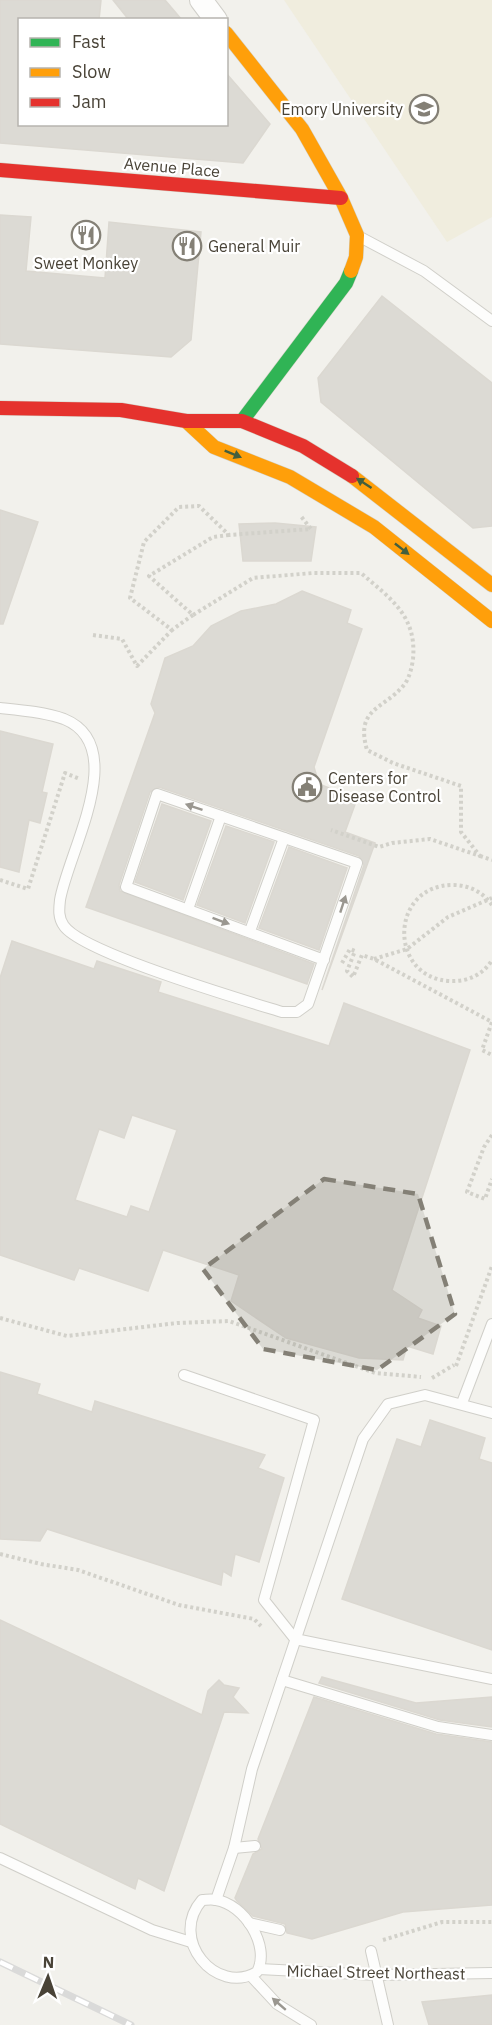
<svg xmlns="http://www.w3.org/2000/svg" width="492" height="2025" font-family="'IBM Plex Sans',sans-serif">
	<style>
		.education { fill: #f0edde }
		.building { fill: #dcdad4; stroke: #dbd8d1; stroke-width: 1.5; fill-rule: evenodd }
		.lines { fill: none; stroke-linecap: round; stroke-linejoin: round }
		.lane-casing { stroke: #d0cfc9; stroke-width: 12 }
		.street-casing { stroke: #d0cfc9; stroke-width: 24 }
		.fast-casing { stroke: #d2cfc3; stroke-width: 15 }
		.slow-casing { stroke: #d2cfc3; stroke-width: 15 }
		.jam-casing { stroke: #d2cfc3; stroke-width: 15 }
		.path { stroke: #d2d1ca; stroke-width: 4; stroke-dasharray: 3 3; stroke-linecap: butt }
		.lane { stroke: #fdfdfc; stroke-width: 10 }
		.street { stroke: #fdfdfc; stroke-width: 22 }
		.fast { stroke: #30b455; stroke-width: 14 }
		.slow { stroke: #ff9f0a; stroke-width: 14 }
		.jam { stroke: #e5322d; stroke-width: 14 }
		.rail-casing { stroke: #dadad9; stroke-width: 7 }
		.rail { stroke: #fff; stroke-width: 4.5; stroke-dasharray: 14; stroke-linecap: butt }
		.oneway { fill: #435f3e }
		.oneway2 { fill: #9a9790 }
		.marked { fill: #848076; fill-opacity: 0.2; stroke: #848076; stroke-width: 4.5; stroke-dasharray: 12 8; stroke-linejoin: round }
		.labels { text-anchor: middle; stroke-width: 4.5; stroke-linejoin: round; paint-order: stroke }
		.poi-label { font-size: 16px; fill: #494337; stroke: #fff; text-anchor: start }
		.street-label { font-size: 16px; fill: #494337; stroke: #fff }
	</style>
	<rect width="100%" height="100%" fill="#f2f1ec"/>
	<!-- education -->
	<path class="education" d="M284,0h208v217l-45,25z"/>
	<!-- building -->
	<g class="building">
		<path d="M0,0h101l-2,20h-79v104h206v-51l44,51 -27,39 -243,-20z"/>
		<path d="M113,0h52l17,20h-53z"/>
		<path d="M0,215l31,2 -5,54 79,7 4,-56 92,10 -10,108 -20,17 -171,-13z"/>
		<path d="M382,296l110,87v143l-19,2 -152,-126 -3,-24z"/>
		<path d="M0,510l38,12 -35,102h-3z"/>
		<path d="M275,523l41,4 -5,34h-68l-4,-37z"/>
		<path d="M302,591l49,19 -4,13 15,6 -48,138 5,17 38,15 -12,33 30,11 -53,147 42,-125 -5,-9 -200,-69 -9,5 -31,93 1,6 194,73 -7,20 -221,-77 69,-194 -4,-9 14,-46 28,-12 18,-20 30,-15 35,-7z"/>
		<path d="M0,731l53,13 -11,48 5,1 -7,30 -11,-3 -10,52 -19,-5z"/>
		<path d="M162,804l49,17 -28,79 -48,-18z"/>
		<path d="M226,826l48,16 -29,81 -48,-18z"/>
		<path d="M289,847l58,21 -28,82 -60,-22z"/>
		<path d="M12,941l82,28 3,-8 64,21 -3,10 171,54 15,-43 126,47 -78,240 30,20 -4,8 23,8 -8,28 -26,-8 -4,14 -44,-2 -73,-20 -55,-37 8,-26 -76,-25 -15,41 -69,-23 -5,12 -74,-25v-277zM132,1115l45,15 -28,82 -18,-6 -4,11 -52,-17 24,-71 25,9z"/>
		<path d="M0,1372l40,12 -3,10 55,18 3,-11 170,54 -7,13 26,10 -25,84 -24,-8 -4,22 -8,-5 -2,14 -174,-56 -7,12 -40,-2z"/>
		<path d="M430,1420l55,18 -6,21 13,4v187l-150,-51 55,-160 24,8z"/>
		<path d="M0,1620l202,95 6,-24 11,-11 5,5 15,3 -6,9 15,16 -24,-1 -60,179 -26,-13 -3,11 -135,-65z"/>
		<path d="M322,1677l94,26 76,-6v30l-52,-7 -121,-37z"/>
		<path d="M314,1697l122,37 56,8v163l-89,7 -91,27 -25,-6 -2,-9 -32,-8 -16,-15 -2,-3 18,-44 9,-5 -4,-10z"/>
		<path d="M492,1995v30h-63l-7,-23z"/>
	</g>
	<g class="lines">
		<!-- lane casing -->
		<g class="lane-casing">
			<g id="lane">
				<path d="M360,237l64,34 68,50"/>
				<path d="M0,708c20,2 45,4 64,11 67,27 4,133 -4,181 -1,9 -2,18 4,26 19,27 179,74 218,86h15l11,-8 49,-141 -200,-69 -31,93 198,73"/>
				<path d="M188,909l33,-93"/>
				<path d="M250,931l34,-93"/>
				<path d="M184,1375l130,45 -50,180 31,39 197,40"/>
				<path d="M462,1403l30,-79"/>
				<path d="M282,1680l156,47 54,8"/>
				<path d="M234,1848l21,-2"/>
				<path d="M0,1858l152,72 39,12"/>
				<path d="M202,1900c4,0 9,-1 14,0 28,4 55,46 41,72 -41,24 -89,-33 -55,-72z"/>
				<path d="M216,1900l18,-52 18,-79 111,-330 25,-35 37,-9 67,18"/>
				<path d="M249,1923l31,7"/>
				<path d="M371,1951l17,74"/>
				<path d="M259,1969l118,6 115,-2"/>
				<path d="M251,1976l26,28 34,21"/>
			</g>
		</g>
		<!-- street casing -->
		<g class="street-casing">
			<path id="street" d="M201,0l15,20"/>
		</g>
		<!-- fast casing -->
		<g class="fast-casing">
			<path id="fast" d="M242,421l104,-138 5,-12"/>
		</g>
		<!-- slow casing -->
		<g class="slow-casing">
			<g id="slow">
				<path d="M226,33l76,96 39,69 16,37 -1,22 -5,14"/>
				<path d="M186,421l28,26 76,30 84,50 118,94"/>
				<path d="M352,476l140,109"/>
			</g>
		</g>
		<!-- jam casing -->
		<g class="jam-casing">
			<g id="jam">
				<path d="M0,170l341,28"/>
				<path d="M0,408l121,2 65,11h56l61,25 49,30"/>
			</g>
		</g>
		<!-- path -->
		<g class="path">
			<path d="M229,535l-16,2 -64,39 44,39 60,-37 60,-5h48c30,26 56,43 52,86 -1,8 -4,20 -9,26 -21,25 -49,23 -37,65l26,13 68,23v46l19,24 -50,-17 -38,4 -13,4 -48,-17"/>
			<path d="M193,615l-21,15 -42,-32 14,-56 35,-35 20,-1 30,29 82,-6 -11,-14"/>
			<path d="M93,635l29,4 15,27 35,-36"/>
			<path d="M480,856l12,4"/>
			<path d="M0,880l28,9 37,-116 15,6"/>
			<path d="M492,905c-9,-13 -23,-20 -39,-20 -64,0 -65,93 -3,96 17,1 33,-6 42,-21"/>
			<path d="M374,959l33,-10 41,-32 44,-19"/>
			<path d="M342,963l8,-14 5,2 -8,20 6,6 9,-22 12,4 118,63 -10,28 10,5"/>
			<path d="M492,1135l-8,12 -17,45 18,7 7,-20"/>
			<path d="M0,1318l67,18 110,-13 52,-2 146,52 46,4"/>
			<path d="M456,1366l36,-100"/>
			<path d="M432,1378l22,-13"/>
			<path d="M0,1554l41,10 37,6 101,35 75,14 7,7"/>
			<path d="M383,1940l59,-18h50"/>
		</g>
		<!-- lane -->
		<use href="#lane" class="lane"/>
		<!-- street -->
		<use href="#street" class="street"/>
		<!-- fast -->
		<use href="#fast" class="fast"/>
		<!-- slow -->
		<use href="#slow" class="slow"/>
		<!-- jam -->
		<use href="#jam" class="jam"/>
		<!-- rail casing -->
		<g class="rail-casing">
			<path id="rail" d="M0,1962l131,63"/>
		</g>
		<!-- rail -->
		<use href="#rail" class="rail"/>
	</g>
	<!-- one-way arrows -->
	<defs><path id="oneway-solid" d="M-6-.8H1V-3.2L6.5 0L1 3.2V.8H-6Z" transform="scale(1.5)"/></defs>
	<g class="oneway">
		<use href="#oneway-solid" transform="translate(233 454) rotate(22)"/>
		<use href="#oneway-solid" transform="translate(364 483) rotate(-147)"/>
		<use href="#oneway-solid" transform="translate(402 549) rotate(38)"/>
	</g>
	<g class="oneway2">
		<use href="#oneway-solid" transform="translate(194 807) rotate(-161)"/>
		<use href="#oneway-solid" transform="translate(343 904) rotate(-72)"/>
		<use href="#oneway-solid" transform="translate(221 921) rotate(20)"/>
		<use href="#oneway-solid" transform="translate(279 2004) rotate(-139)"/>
	</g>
	<!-- marked area -->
	<path class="marked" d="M324,1179l94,15 37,120 -78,56 -114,-21 -60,-80z"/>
	<!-- icons -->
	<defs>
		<g id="university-ring" transform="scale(1.5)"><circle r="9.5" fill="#fff" stroke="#848076" stroke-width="1.5"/><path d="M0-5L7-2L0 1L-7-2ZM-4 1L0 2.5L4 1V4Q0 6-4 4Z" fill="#848076"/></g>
		<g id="restaurant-ring" transform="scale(1.5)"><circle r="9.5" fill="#fff" stroke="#848076" stroke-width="1.5"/><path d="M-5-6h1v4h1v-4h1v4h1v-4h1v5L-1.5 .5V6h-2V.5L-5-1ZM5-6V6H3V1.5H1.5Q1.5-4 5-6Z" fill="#848076"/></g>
		<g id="civic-ring" transform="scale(1.5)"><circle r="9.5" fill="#fff" stroke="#848076" stroke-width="1.5"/><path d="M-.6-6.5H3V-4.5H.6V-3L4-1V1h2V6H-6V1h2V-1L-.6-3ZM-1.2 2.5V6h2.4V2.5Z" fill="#848076"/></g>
	</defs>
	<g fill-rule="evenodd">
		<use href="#university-ring" x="424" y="109"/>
		<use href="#restaurant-ring" x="86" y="235"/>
		<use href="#restaurant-ring" x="187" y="246"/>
		<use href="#civic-ring" x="307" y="787"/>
	</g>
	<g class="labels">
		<!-- poi labels -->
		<g class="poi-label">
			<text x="403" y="115" text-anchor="end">Emory University</text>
			<text x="208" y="252">General Muir</text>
			<text x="86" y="269" text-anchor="middle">Sweet Monkey</text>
			<text x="328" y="784">Centers for<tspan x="328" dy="18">Disease Control</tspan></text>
		</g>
		<!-- street labels -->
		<g class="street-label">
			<text transform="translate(172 167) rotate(5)" y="6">Avenue Place</text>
			<text transform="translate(376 1972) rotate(1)" y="6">Michael Street Northeast</text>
		</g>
	</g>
	<!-- legend -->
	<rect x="18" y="18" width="210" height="108" fill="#ffffff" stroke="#b6b4af" stroke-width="1.5"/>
	<rect x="30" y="38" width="30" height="9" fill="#30b455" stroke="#b6b4af" stroke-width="1.5"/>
	<text x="72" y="48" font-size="18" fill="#494337">Fast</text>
	<rect x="30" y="68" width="30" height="9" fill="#ff9f0a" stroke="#b6b4af" stroke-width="1.5"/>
	<text x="72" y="78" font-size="18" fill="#494337">Slow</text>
	<rect x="30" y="98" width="30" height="9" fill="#e5322d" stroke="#b6b4af" stroke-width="1.5"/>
	<text x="72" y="108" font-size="18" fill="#494337">Jam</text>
	<!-- north arrow -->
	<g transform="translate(48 1977) rotate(2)" stroke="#ffffff" stroke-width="4.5" paint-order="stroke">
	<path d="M0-4.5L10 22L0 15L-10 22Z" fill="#494337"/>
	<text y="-9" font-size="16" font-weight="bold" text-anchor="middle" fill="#494337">N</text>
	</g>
</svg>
